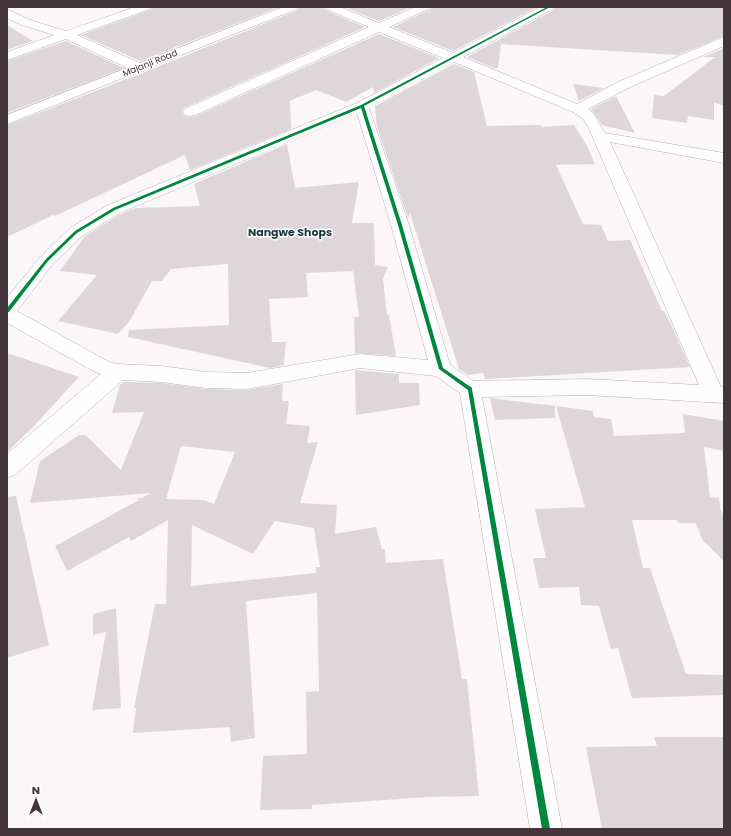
<svg xmlns="http://www.w3.org/2000/svg" width="731" height="836" font-family="Poppins,sans-serif">
	<style>
		.building { fill: #dfd6da; fill-rule: evenodd }
		.lines { fill: none; stroke-linecap: round; stroke-linejoin: round }
		.minor-casing { stroke: #b7b0b3; stroke-width: 1 }
		.major-casing { stroke: #b7b0b3; stroke-width: 1 }
		.minor { fill: #fefefe; fill-rule: evenodd }
		.major { fill: #fefefe; fill-rule: evenodd }
		.cycleway-casing { stroke: #fff; stroke-width: 3 }
		.cycleway { fill: #00873e; fill-rule: evenodd }
		.labels { text-anchor: middle; stroke-width: 3; stroke-linejoin: round; paint-order: stroke }
		.far-street-label { font-size: 9px; fill: #44353b; stroke: #fff }
		.far-quarter-label { font-size: 11px; font-weight: bold; fill: #173a3c; stroke: #fff }
	</style>
	<rect width="100%" height="100%" fill="#fbf7f9"/>
	<!-- building -->
	<g class="building">
		<path d="M154,7h125l-139,54 -59,-26 69,-25z"/>
		<path d="M300,7h22l3,3 40,17 -181,81 -2,3 2,5 6,1 6,-1 183,-82 60,24 -65,35 -1,-6 -27,15 -30,-12 -26,11 1,28 -101,41 -5,-15 -130,61 -2,-1 -46,22v-112l138,-53 153,-62z"/>
		<path d="M344,7h67l-32,14z"/>
		<path d="M432,7h105l-84,44 -60,-24 36,-17z"/>
		<path d="M556,7h168v29l-46,19 -177,-11 -3,24h-4l-27,-11 87,-47z"/>
		<path d="M7,25l26,16 -26,9z"/>
		<path d="M66,41l58,27 -117,45v-52z"/>
		<path d="M724,48v58l-10,-4v18l-26,-4 -1,7 -35,-5 2,-23 10,1 51,-39h-12z"/>
		<path d="M454,64l20,8 13,54 54,-1v2l33,-2 13,21 8,18 -39,1 27,59 18,1 7,16 22,-1 32,71h2l6,11 20,45 -205,12 -2,-6 -15,2 -9,-6 -49,-156 -2,5 -31,-91 -2,-21z"/>
		<path d="M573,84l31,4 -25,13z"/>
		<path d="M616,96l19,37 -33,-8 -11,-16z"/>
		<path d="M287,144l8,44 64,-6 -7,41h22l1,42 13,2 -5,12 4,36h2l7,41 -41,-3 -1,-36h5l-6,-46 -47,2 2,24 -39,2 3,43h14l-2,23 -14,3 -142,-31 1,-7 100,-5 -1,-61 -57,5 -9,12h-10l-23,41 -11,12 -60,-13 39,-46 -37,-4 25,-35 36,-22 15,-6 64,-2 -6,-22z"/>
		<path d="M7,353l72,24 -46,50 -26,25z"/>
		<path d="M355,370l44,4v9h20l1,22 -64,10z"/>
		<path d="M124,382l37,1 45,6 41,1 36,-6 -1,17h7l-3,23 24,2 -3,17 11,-1 -18,61 37,2 -2,29 41,-7 6,22h3l1,14 57,-4 19,120h5l12,117 -51,1 -116,8v4l-52,1 3,-54 44,-2 -1,-62 13,-1 -2,-98 -71,8 9,137 -24,4 -1,-15 -97,6 3,-25h-2l21,-104h11l2,-84 -37,21 -2,-4 -62,34 -12,-25 84,-46 -3,-2h6l9,-5 -121,10 10,-42 39,-26h7l35,35 23,-58 -32,1 8,-28zM181,446l54,6 -21,52 -10,-4 -38,-1zM275,521l39,7 6,39h-4v6l-125,13 1,-61 61,29z"/>
		<path d="M490,398l65,8v12l-60,2z"/>
		<path d="M556,406l37,5 1,6 17,2 3,17 71,-3 -2,-19 41,7v30l-20,-4 6,50 9,1 1,10 4,9v44l-22,-22 -6,-16h-18l-1,-3h-45l11,48h7l36,106 38,1v20l-92,3 -14,-50 -7,1 -12,-43 -18,-1 -2,-18 -40,1 -6,-30h13l-11,-49 50,-2z"/>
		<path d="M16,496l33,149 -42,13v-161z"/>
		<path d="M116,608l5,100 -29,2 14,-78 -13,3v-21z"/>
		<path d="M654,737h70v92h-122l-16,-82 71,-1z"/>
	</g>
	<g class="lines">
		<!-- minor casing -->
		<g class="minor-casing">
			<g id="minor">
				<path d="M135,7h17l-2,2 -73,26 67,30 1,3 -1,3h-10l-68,-32 -59,21v-8l47,-17 -32,-10 -15,-7v-9l23,11 36,11z"/>
				<path d="M324,7h16l39,16 36,-16h15l-2,2 -39,18 64,26 87,-46h15l-2,2 -90,48 114,47 41,-22 106,-45v9l-96,42 -40,21 5,4 12,20 119,20v10l-114,-21 111,245h3v16l-137,-8 -105,2 80,432h-32l-70,-436 -24,-17 -76,-8 -113,21 -41,-1 -45,-6 -38,-2 -108,95 -8,3v-24l94,-80 -6,-2 -88,-49v-25l34,-42 29,-28 38,-23 249,-102 86,-45 -64,-26 -184,83 -5,1 -5,-1 -2,-3 2,-3 184,-82 -43,-18zM454,62l119,50 10,7 5,7 111,259 -112,-6 -113,2 -24,-16 -41,-140 -40,-117zM357,113l34,112 37,135 -68,-6 -113,19 -41,-1 -45,-6 -43,-2 -9,-2 -92,-51 36,-47 29,-28 38,-23z"/>
			</g>
		</g>
		<!-- major casing -->
		<g class="major-casing">
			<path id="major" d="M283,7h16l-2,2 -290,115v-9z"/>
		</g>
		<!-- minor -->
		<use href="#minor" class="minor"/>
		<!-- major -->
		<use href="#major" class="major"/>
		<!-- cycleway casing -->
		<g class="cycleway-casing">
			<path id="cycleway" d="M547,7h3l-186,99 38,119 41,143 29,20v1l78,440h-8l-74,-439 -29,-21 -41,-144 -37,-117 -246,102 -38,23 -29,28 -39,51h-2v-4l39,-49 29,-28 38,-23 248,-103z"/>
		</g>
		<!-- cycleway -->
		<use href="#cycleway" class="cycleway"/>
	</g>
	<g class="labels">
		<!-- far-street labels -->
		<g class="far-street-label">
			<text transform="translate(150 63) rotate(-22)" y="3">Majanji Road</text>
		</g>
		<!-- far-quarter labels -->
		<g class="far-quarter-label">
			<text x="290" y="236">Nangwe Shops</text>
		</g>
	</g>
	<!-- border -->
	<rect width="731" height="836" fill="none" stroke="#44353b" stroke-width="16"/>
	<!-- north arrow -->
	<g transform="translate(36 800)" stroke="#ffffff" stroke-width="3" paint-order="stroke">
	<path d="M0-3L7 15L0 10L-7 15Z" fill="#44353b"/>
	<text y="-6" font-size="11" font-weight="bold" text-anchor="middle" fill="#44353b">N</text>
	</g>
</svg>
